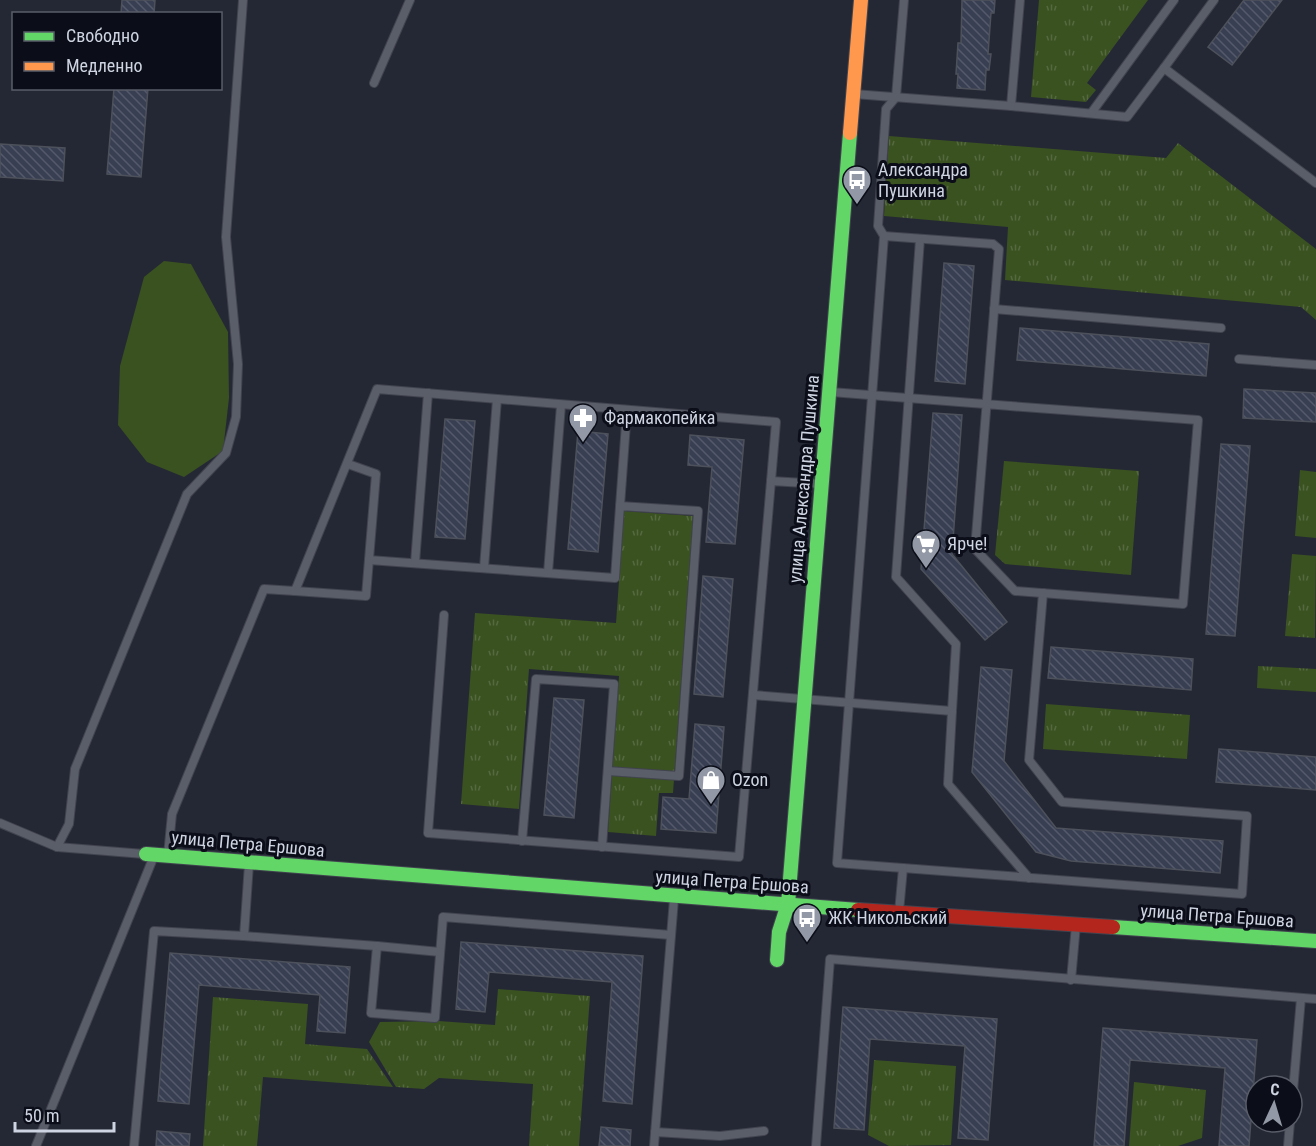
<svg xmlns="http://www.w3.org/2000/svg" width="1316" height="1146" font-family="'Roboto Condensed',sans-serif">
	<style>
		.grass { fill: #3a5120 }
		.park { fill: url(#park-tufts) }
		.building { fill: url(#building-back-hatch); stroke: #4d515b; stroke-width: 1.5 }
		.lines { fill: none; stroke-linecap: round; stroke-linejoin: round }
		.lane-casing { stroke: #41444f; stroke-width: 10 }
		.fast-casing { stroke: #41444f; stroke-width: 16 }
		.slow-casing { stroke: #41444f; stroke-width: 16 }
		.jam-casing { stroke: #41444f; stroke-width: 16 }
		.lane { stroke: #5a5e68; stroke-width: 8 }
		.fast { stroke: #63d668; stroke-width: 14 }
		.slow { stroke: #ff974d; stroke-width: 14 }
		.jam { stroke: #b3261e; stroke-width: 14 }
		.labels { text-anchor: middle; stroke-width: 6; stroke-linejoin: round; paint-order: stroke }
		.poi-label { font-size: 18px; fill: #ced4e2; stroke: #0b0e18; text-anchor: start }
		.street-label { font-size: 18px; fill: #ced4e2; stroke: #0b0e18 }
	</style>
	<defs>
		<pattern id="park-tufts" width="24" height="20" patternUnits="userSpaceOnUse" patternTransform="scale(1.5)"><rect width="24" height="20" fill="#3a5120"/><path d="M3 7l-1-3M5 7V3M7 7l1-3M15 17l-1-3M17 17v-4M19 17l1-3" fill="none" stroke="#556940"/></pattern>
		<pattern id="building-back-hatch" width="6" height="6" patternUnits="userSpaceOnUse" patternTransform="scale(1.5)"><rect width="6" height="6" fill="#393f52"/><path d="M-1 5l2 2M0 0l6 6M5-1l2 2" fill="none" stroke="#545a6b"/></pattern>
	</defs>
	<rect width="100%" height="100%" fill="#242834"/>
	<!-- grass -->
	<path class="grass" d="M164,261l27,3 37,68 1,66 -6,53 -39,26 -37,-15 -29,-37 2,-59 24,-89z"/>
	<!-- park -->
	<g class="park">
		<path d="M1039,0h109l-61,83 9,7 -10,12 -55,-5z"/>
		<path d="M889,136l277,22 12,-15 138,106v71l-15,-13 -296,-27 3,-53 -124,-11z"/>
		<path d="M1004,461l135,10 -8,104 -126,-11 -10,-9z"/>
		<path d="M1300,470l16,2v66l-21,-2z"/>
		<path d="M624,511l69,5 -20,277h-14l-3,43 -48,-4 11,-156 -90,-7 -10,140 -58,-5 14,-191 141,10z"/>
		<path d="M1292,554l24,2 -1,82 -30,-2z"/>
		<path d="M1258,666l58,3v23l-59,-4z"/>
		<path d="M1046,704l144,11 -3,44 -144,-10z"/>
		<path d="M498,989l92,7 -11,150h-50l4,-62 -94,-6 -15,11 -28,-2 -27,-45 11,-20 58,-1 57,4z"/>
		<path d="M213,997l95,7 -3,40 62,5 26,38 -130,-10 -6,69h-54z"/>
		<path d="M874,1060l82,6 -5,79 -62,1 -21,-11z"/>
		<path d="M1134,1082l72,8 -4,48 -24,8h-49z"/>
	</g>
	<!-- building -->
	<g class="building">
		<path d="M122,0h33l-1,14h-33z"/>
		<path d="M962,0h33l-1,13h-3l-3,41h3l-2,16h-3l-1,20 -28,-2 1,-14h-2l2,-31h3z"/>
		<path d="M1244,0h38l-50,65 -24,-18z"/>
		<path d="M114,88h34l-7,89 -34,-3z"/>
		<path d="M0,144l65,4 -2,33 -63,-4z"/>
		<path d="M944,263l30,3 -9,118 -30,-3z"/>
		<path d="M1020,328l189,16 -3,32 -189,-16z"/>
		<path d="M1244,389l72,4v29l-73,-4z"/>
		<path d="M933,413l29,2 -10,139 55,68 -22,18 -64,-71z"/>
		<path d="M445,419l30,2 -10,118 -30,-2z"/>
		<path d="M578,431l30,3 -10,118 -30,-3z"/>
		<path d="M690,435l54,5 -9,104 -29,-2 6,-75 -24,-2z"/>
		<path d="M1221,444l29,2 -15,190 -29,-2z"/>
		<path d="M703,576l30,3 -10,118 -29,-3z"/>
		<path d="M1051,647l142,12 -2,31 -143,-12z"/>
		<path d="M981,667l31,3 -8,91 52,67 167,13 -3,32 -149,-12 -35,-9 -64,-80z"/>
		<path d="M554,698l30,2 -10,118 -30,-3z"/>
		<path d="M695,724l29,3 -8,106 -55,-4 2,-32 26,2z"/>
		<path d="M1219,749l97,8v33l-100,-8z"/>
		<path d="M461,942l182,14 -11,148 -29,-3 9,-119 -123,-10 -4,40 -29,-3z"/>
		<path d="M170,953l180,14 -5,66 -28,-2 3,-36 -121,-10 -10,119 -31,-3z"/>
		<path d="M843,1007l154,12 -9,121 -30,-2 7,-92 -95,-7 -6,91 -30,-2z"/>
		<path d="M1103,1028l154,12 -8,106h-30l6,-78 -95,-8 -6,86h-30z"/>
		<path d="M601,1127l30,3 -1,16h-31z"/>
		<path d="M157,1131l33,3 -1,12h-33z"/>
	</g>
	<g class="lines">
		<!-- lane casing -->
		<g class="lane-casing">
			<g id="lane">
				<path d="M904,0l-8,97 -10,12 -8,117 6,10 -47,627 405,31 5,-78 -185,-14 -33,-42 14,-167"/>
				<path d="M1020,0l-9,106 116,11 37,-49 152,115"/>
				<path d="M1164,68l50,-68"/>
				<path d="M374,83l36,-83"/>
				<path d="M854,94l157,12"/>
				<path d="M1092,112l82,-112"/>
				<path d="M920,239l-24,338 60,67 -4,67"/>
				<path d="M994,309l227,19"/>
				<path d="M1239,359l77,6"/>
				<path d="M831,392c122,10 245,19 367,28l-15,184 -168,-13 -40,-42c8,-100 16,-200 24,-300l-6,-5 -109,-8"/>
				<path d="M620,506l7,-96"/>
				<path d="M369,560l246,18 5,-72 78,5 -19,265 -71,-5"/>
				<path d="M415,563l13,-170"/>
				<path d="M484,568l13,-169"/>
				<path d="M548,573l13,-168"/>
				<path d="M295,591l71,5 10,-122 -28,-10"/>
				<path d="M444,615l-16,218 311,24 32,-376 50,3"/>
				<path d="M753,695l199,16 -4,73 81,94"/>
				<path d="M0,823l57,24 87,7"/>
				<path d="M522,841l14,-162 78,5 -12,163"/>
				<path d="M57,847l12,-23 6,-55 112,-275 39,-41 10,-36 2,-53 -12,-127 17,-237"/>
				<path d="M168,855l4,-41 92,-225 31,2 82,-202 399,33 -5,59"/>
				<path d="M249,864l-5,72 133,10 -6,67 64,5 8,-101 228,18"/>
				<path d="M899,912l4,-44"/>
				<path d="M377,946l63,6"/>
				<path d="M1071,980l5,-55"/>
				<path d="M1292,1103l9,-105"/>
				<path d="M655,1132l65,4 44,-5"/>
				<path d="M36,1146l118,-290"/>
				<path d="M134,1146l20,-215 90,5"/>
				<path d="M654,1146l20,-247"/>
				<path d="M816,1146l14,-187 486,40"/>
				<path d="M1288,1146l2,-24"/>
			</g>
		</g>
		<!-- fast casing -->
		<g class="fast-casing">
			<g id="fast">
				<path d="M146,854l712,56"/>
				<path d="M1113,927l203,14"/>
				<path d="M777,960l2,-28 9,-28 62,-771"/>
			</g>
		</g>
		<!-- slow casing -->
		<g class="slow-casing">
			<path id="slow" d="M850,133l11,-133"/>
		</g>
		<!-- jam casing -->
		<g class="jam-casing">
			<path id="jam" d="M858,910l255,17"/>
		</g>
		<!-- lane -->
		<use href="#lane" class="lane"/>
		<!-- fast -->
		<use href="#fast" class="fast"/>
		<!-- slow -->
		<use href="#slow" class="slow"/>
		<!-- jam -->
		<use href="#jam" class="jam"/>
	</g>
	<!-- icons -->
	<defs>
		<g id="bus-pin" transform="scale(1.5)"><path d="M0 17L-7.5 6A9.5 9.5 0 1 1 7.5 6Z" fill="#9298a5" stroke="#0b0e18"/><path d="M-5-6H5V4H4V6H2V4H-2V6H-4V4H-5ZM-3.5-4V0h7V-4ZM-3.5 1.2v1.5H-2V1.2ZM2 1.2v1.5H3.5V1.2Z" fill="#fff"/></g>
		<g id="pharmacy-pin" transform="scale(1.5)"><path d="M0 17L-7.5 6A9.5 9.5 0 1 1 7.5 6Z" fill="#9298a5" stroke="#0b0e18"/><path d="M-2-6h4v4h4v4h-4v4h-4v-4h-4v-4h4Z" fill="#fff"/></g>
		<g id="supermarket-pin" transform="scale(1.5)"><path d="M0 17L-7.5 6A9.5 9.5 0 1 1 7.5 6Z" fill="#9298a5" stroke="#0b0e18"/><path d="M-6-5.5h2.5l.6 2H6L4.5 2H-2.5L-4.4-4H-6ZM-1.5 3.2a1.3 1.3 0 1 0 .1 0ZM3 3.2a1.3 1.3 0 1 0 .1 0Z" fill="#fff"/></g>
		<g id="shop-pin" transform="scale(1.5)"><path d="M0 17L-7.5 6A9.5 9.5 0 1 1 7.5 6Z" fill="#9298a5" stroke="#0b0e18"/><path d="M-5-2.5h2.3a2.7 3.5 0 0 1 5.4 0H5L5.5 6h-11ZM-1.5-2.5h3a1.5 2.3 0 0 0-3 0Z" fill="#fff"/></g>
	</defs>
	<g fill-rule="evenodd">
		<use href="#bus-pin" x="857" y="180"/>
		<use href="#pharmacy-pin" x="583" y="418"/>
		<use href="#supermarket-pin" x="926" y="544"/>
		<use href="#shop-pin" x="711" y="780"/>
		<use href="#bus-pin" x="807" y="918"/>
	</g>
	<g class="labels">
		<!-- poi labels -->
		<g class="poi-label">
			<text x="878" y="176">Александра<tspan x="878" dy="21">Пушкина</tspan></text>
			<text x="604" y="424">Фармакопейка</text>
			<text x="947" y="550">Ярче!</text>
			<text x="732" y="786">Ozon</text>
			<text x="828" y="924">ЖК Никольский</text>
		</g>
		<!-- street labels -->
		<g class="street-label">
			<text transform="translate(804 479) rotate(-85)" y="6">улица Александра Пушкина</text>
			<text transform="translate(248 844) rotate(5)" y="6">улица Петра Ершова</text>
			<text transform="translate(732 882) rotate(4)" y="6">улица Петра Ершова</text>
			<text transform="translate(1217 916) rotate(4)" y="6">улица Петра Ершова</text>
		</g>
	</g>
	<!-- legend -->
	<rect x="12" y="12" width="210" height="78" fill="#0b0e18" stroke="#595d69" stroke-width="1.5"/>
	<rect x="24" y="32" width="30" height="9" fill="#63d668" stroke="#595d69" stroke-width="1.5"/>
	<text x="66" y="42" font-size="18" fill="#ced4e2">Свободно</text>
	<rect x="24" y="62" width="30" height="9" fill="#ff974d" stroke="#595d69" stroke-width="1.5"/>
	<text x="66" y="72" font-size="18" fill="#ced4e2">Медленно</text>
	<!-- north arrow -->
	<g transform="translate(1274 1104) rotate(4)"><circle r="28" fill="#0b0e18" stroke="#595d69" stroke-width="1.5"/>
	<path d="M0-4.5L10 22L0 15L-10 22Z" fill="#9298a5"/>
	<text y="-9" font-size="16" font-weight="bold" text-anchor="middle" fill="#ced4e2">С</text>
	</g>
	<!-- scale -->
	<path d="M15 1122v9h99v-9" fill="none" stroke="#ced4e2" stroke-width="3"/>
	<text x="24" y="1122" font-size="18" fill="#ced4e2" stroke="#0b0e18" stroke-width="4.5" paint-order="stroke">50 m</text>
</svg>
